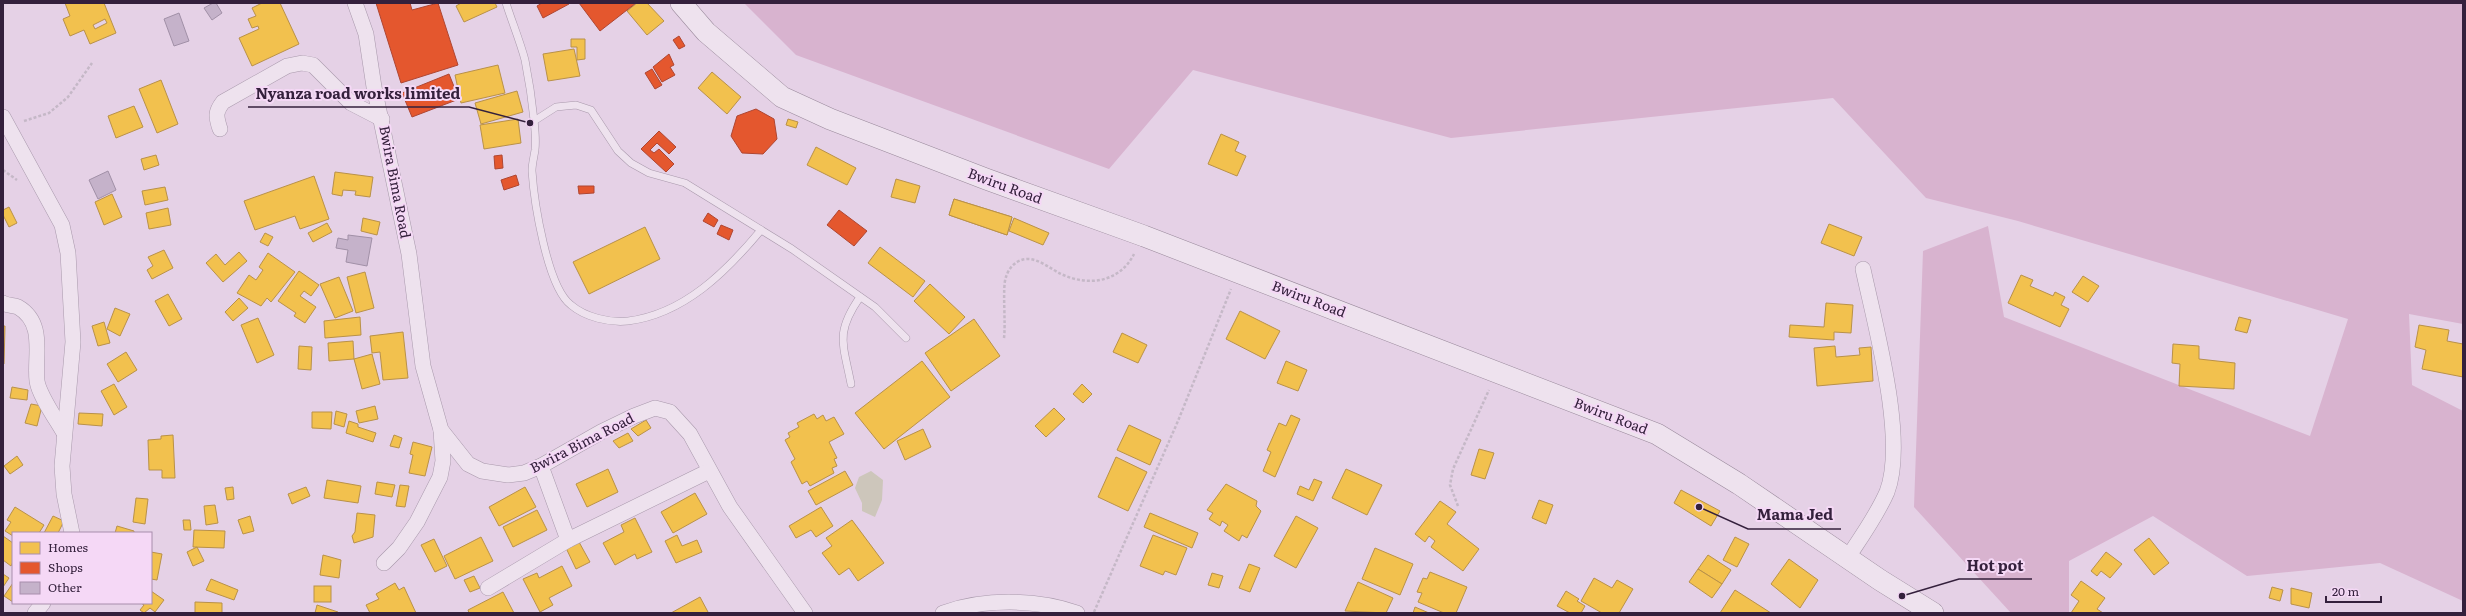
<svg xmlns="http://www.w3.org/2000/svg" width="2466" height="616" font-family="Literata,serif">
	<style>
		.green { fill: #d8b3cf }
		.water { fill: #cdc6bb }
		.homes { fill: #f2c14e; stroke: #b99149; fill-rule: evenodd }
		.shops { fill: #e4572e; stroke: #af4632 }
		.building { fill: #c5b2ca; stroke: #a190a7 }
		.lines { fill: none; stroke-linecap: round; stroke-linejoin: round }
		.service-casing { stroke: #a999ac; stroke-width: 8 }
		.minor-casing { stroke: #a999ac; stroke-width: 16 }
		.secondary-casing { stroke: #99899b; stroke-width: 22 }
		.path { stroke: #c5b8c7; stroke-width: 2.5; stroke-dasharray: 3 2; stroke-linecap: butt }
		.service { stroke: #eee2ee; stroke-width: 7 }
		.minor { stroke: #eee2ee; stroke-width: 15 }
		.secondary { stroke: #eee2ee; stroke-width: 21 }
		.labels { text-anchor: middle; stroke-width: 4; stroke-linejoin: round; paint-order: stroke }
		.street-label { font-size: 14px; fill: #34203c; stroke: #f5d8f6 }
		.leader { fill: none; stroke: #34203c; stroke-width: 1.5 }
		.callout-dot { fill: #34203c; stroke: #f5d8f6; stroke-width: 1.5 }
		.callout-label { font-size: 15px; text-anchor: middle; font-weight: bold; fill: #34203c; stroke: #f5d8f6; stroke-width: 4; stroke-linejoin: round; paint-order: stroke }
	</style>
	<rect width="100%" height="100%" fill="#e5d1e6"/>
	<!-- green -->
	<path class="green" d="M744,3h1719v321l-54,-10 3,71 51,26v190l-83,-38 -133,13 -94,-60 -84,45v52h-58l-97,-106 9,-256 65,-25 16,91 306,119 38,-117 -330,-98 -92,-23 -93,-100 -382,40 -258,-68 -84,99 -313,-114z"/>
	<!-- water -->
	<path class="water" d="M871,471l12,9 -1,20 -7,17 -13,-6v-8l-7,-15 4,-11z"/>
	<!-- homes -->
	<g class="homes">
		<path d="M65,3h39l12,30 -26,11 -6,-14 -14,6 -7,-17 7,-3zM105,19l2,4 -12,6 -2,-4z"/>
		<path d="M262,3h18l19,41 -47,22 -13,-28 20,-9 -1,-3 -6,2 -4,-9 8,-3 -4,-8z"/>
		<path d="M461,3h34l2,4 -33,15 -8,-16z"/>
		<path d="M637,3h10l17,18 -17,14 -20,-24z"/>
		<path d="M571,39h14v20l-8,1v-13h-6z"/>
		<path d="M574,49l6,27 -32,5 -5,-27z"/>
		<path d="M498,65l7,28 -44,10 -6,-28z"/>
		<path d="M712,72l29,25 -14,17 -29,-26z"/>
		<path d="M161,80l17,44 -21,9 -18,-44z"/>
		<path d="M517,91l6,21 -42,12 -6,-21z"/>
		<path d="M134,106l9,21 -27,11 -8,-22z"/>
		<path d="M518,119l3,24 -37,6 -4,-24z"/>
		<path d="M788,119l10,3 -2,6 -10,-3z"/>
		<path d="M1221,134l18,8 -4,9 11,5 -9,20 -29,-12z"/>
		<path d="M816,147l40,21 -9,17 -40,-20z"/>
		<path d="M156,155l3,10 -15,5 -3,-11z"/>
		<path d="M335,172l38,5 -3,20 -15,-2 1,-4 -13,-1 -1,6 -10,-2z"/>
		<path d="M314,176l15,43 -29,10 -5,-13 -40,14 -11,-29z"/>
		<path d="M896,179l24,7 -5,17 -24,-6z"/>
		<path d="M165,187l3,13 -23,5 -3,-14z"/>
		<path d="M112,194l10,23 -18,8 -9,-23z"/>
		<path d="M954,199l58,18 -5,18 -58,-20z"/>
		<path d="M954,199l58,18 -5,18 -58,-20z"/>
		<path d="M9,207l8,16 -8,4 -6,-12v-5z"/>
		<path d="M168,208l3,17 -22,4 -3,-16z"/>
		<path d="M363,218l17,4 -3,13 -16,-4z"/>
		<path d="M1014,218l35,15 -6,12 -34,-14z"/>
		<path d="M327,223l5,9 -19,10 -5,-9z"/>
		<path d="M1829,224l33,13 -8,19 -33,-13z"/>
		<path d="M645,227l15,32 -71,35 -16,-32z"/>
		<path d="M265,233l8,4 -5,9 -8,-4z"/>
		<path d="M880,247l45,34 -12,16 -45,-34z"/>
		<path d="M164,250l9,18 -21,11 -5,-9 6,-4 -5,-9z"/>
		<path d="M239,252l8,9 -24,21 -17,-19 10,-9 9,11z"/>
		<path d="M268,253l27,19 -24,30 -4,-4 -6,8 -24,-13 12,-18 7,5 7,-10 -4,-3z"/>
		<path d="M299,271l20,14 -8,11 -7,-5 -4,5 16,11 -11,16 -11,-7 2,-3 -18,-12z"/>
		<path d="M365,272l9,36 -18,5 -9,-36z"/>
		<path d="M2021,275l12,5 -3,6 23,10 2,-4 10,5 -4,8 8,4 -9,18 -52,-24z"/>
		<path d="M2083,276l16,10 -11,16 -16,-10z"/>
		<path d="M339,277l14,34 -18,7 -15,-34z"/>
		<path d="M930,284l35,33 -16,17 -35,-33z"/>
		<path d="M168,294l14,25 -13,7 -14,-25z"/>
		<path d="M239,298l9,10 -15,13 -8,-9z"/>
		<path d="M1826,303l27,2 -2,28 -17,-1v8l-45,-3 1,-12 34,2z"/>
		<path d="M115,308l15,6 -10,22 -13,-7z"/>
		<path d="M1240,311l40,20 -15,28 -39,-20z"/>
		<path d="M360,317l1,18 -36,3 -1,-17z"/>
		<path d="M2239,317l12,3 -4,13 -12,-3z"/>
		<path d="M258,318l16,37 -17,8 -16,-38z"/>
		<path d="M974,319l26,37 -49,35 -26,-38z"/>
		<path d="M104,322l6,21 -12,3 -6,-20z"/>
		<path d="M2419,325l30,5 -2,11 16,3v33l-41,-8 4,-19 -11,-3z"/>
		<path d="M3,326h2l-1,38h-1z"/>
		<path d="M403,332l5,46 -25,2 -3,-28 -8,1 -2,-17z"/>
		<path d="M1122,333l25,12 -9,18 -25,-11z"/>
		<path d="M353,341l1,18 -25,2 -1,-18z"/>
		<path d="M2173,344l26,2v13l36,4 -1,26 -55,-3 1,-22 -8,-1z"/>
		<path d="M299,346l13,1 -1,23 -13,-1z"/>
		<path d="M1835,346l1,11 24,-2 -1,-7 12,-1 2,34 -56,5 -3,-38z"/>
		<path d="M126,352l11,18 -19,12 -11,-18z"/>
		<path d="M372,354l8,30 -18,5 -8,-30z"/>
		<path d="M922,361l28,36 -66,52 -29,-36z"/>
		<path d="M1286,361l21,9 -9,21 -21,-8z"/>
		<path d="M114,384l13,23 -13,8 -13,-24z"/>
		<path d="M1082,384l10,10 -9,9 -10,-9z"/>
		<path d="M12,387l16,3 -1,10 -17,-2z"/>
		<path d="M31,404l11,2 -5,20 -12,-3z"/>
		<path d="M375,406l3,13 -19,4 -3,-12z"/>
		<path d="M1054,408l11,11 -19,18 -11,-11z"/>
		<path d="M336,411l11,3 -3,13 -10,-3z"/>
		<path d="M312,412h20l-1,17 -19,-1z"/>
		<path d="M79,413l24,1 -1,12 -24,-2z"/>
		<path d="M814,414l3,5 6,-4 3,6 8,-4 10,17 -15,8 8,16 -3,1 3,7 -5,2 2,5 -24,13 -3,-5 -5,3 -11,-22 4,-3 -10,-19 5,-3 -2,-4 11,-6 -2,-4z"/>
		<path d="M1291,415l9,4 -25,58 -12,-6 8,-19 -4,-2 12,-27 7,3z"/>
		<path d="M646,420l5,8 -13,8 -7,-7z"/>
		<path d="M349,421l9,3v3l18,6 -3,9 -27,-9z"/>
		<path d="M1129,425l32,15 -11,25 -33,-15z"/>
		<path d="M923,429l8,18 -26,13 -8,-19z"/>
		<path d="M628,433l5,8 -14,7 -6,-7z"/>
		<path d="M173,435l2,43h-13v-8h-13l-1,-30 13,-1v-3z"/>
		<path d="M394,435l8,3 -3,10 -9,-2z"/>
		<path d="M413,442l19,5 -7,29 -16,-3 4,-18 -3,-1z"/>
		<path d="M1479,449l15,4 -9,26 -14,-4z"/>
		<path d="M17,456l6,9 -13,9 -6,-8z"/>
		<path d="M1116,457l31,15 -19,39 -30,-14z"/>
		<path d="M608,469l10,23 -31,15 -11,-23z"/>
		<path d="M1346,469l36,16 -15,30 -35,-17z"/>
		<path d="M845,471l8,14 -37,20 -8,-14z"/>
		<path d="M1314,479l8,3 -9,19 -16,-7 3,-8 9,4z"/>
		<path d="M327,480l34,6 -3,17 -34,-5z"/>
		<path d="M377,482l18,3 -3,12 -17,-3z"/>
		<path d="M1226,484l31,17 -1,5 5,5 -14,27 -5,-3 -3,6 -15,-10 4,-6 -6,-4 -2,5 -11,-7 4,-6 -6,-3z"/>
		<path d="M400,485l9,1 -4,21 -9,-1z"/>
		<path d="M233,487l1,12 -7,1 -2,-12z"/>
		<path d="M306,487l4,9 -18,8 -4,-10z"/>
		<path d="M525,487l11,20 -37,19 -10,-19z"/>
		<path d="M1681,490l39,21 -9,15 -37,-23z"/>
		<path d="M695,493l12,21 -34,19 -12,-21z"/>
		<path d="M136,498l12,1 -3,25 -12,-2z"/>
		<path d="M1539,500l14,5 -7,19 -14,-6z"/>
		<path d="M1440,501l16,11 -9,12 32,25 -16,22 -32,-24 4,-6 -6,-5 -4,6 -10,-8z"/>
		<path d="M215,505l3,18 -12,2 -2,-19z"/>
		<path d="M15,507l29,18 -5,8h-26v3l-8,-5 6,-9 -4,-2z"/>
		<path d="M821,507l12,19 -17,11 -5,-7 -15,8 -7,-12z"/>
		<path d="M537,510l10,20 -34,17 -10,-20z"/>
		<path d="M357,513l18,2 -2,22 -19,6 -2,-7 3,-4z"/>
		<path d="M1150,513l48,20 -6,15 -48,-21z"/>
		<path d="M53,516l11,5 -6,12h-14z"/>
		<path d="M250,516l4,15 -11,3 -5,-14z"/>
		<path d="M1296,516l22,12 -22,40 -22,-12z"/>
		<path d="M635,518l17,34 -15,7 -2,-5 -20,11 -12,-22 21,-11 -3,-7z"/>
		<path d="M183,520h7l1,10h-7z"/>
		<path d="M852,520l32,43 -26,18 -9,-13 -10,7 -17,-22 10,-7 -6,-8z"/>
		<path d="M117,526l17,5v2h-19z"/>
		<path d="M194,530l31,1 -1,17 -31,-1z"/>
		<path d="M677,535l5,11 15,-6 5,12 -26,11 -11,-22z"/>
		<path d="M1153,535l34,13 -11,27 -11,-4 -2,4 -23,-9z"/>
		<path d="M3,536l10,7v19l-2,4 -8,-6z"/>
		<path d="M481,537l12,24 -38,18 -11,-23z"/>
		<path d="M1735,537l14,7 -12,23 -14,-7z"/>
		<path d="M2149,538l20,25 -15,12 -20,-25z"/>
		<path d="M434,539l13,27 -12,6 -14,-27z"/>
		<path d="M579,542l11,20 -14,7 -10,-21z"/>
		<path d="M197,547l7,14 -11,5 -6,-14z"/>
		<path d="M1375,548l38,16 -13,31 -38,-16z"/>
		<path d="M151,552l11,2 -5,26 -6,-1z"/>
		<path d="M2106,552l16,12 -12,14 -9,-7 -4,5 -6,-5z"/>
		<path d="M323,555l18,5 -2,18 -19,-3z"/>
		<path d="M1708,555l23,15 -9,14 -24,-15z"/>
		<path d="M1789,559l29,21 -18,28 -29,-24z"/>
		<path d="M1249,564l11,4 -10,24 -11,-4z"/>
		<path d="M562,566l10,20 -23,12 4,7 -13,7 -17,-33 14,-6 2,5z"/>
		<path d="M1698,569l24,15 -10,14 -23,-16z"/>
		<path d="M1430,572l37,15 -11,26h-12l-26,-11 4,-9 -5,-1 6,-14 4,1z"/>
		<path d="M1212,573l11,3 -4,12 -11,-3z"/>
		<path d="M3,574l6,4 -6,9z"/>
		<path d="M474,576l6,12 -10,4 -6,-12z"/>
		<path d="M1594,578l18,10 5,-8 16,9 -14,24h-17l-21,-12z"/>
		<path d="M211,579l27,11 -4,10 -28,-10z"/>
		<path d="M2081,581l24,17 -8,11 6,4h-32l8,-12 -8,-6z"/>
		<path d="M1358,582l35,16 -7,15 -41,-2z"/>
		<path d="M13,583v19l-9,-6z"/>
		<path d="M395,583l4,7 5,-3 12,26h-46l-4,-8 13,-6 -3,-5z"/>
		<rect x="314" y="586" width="17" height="16"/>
		<path d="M2272,587l11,3 -3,11 -11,-3z"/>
		<path d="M2291,588l21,5 -3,15 -18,-4z"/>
		<path d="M1735,590l36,23h-51z"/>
		<path d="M151,591l13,9 -9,12 -5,-4 -6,5 -4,-3 4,-5 -3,-2h10z"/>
		<path d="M1566,591l13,8 -2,2 8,5 -4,7h-11l-13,-7z"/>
		<path d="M503,592l11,21h-45l-1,-3z"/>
		<path d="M700,597l8,15 -1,1h-36z"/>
		<path d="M195,602l27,1v10h-27z"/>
		<path d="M317,605l21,7 -1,1h-22z"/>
		<path d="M1415,607l14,6h-16z"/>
	</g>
	<!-- shops -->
	<g class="shops">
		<path d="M376,3h34l2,7 26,-7 20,62 -57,18z"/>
		<path d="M542,3h26l1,1 -26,14 -6,-12z"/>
		<path d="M579,3h57l-36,28z"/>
		<path d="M679,36l6,10 -6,3 -6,-9z"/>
		<path d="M669,54l5,11 -4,2 5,8 -13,7 -9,-15z"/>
		<path d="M652,69l10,16 -7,4 -10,-16z"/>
		<path d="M449,74l10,25 -47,18 -10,-24z"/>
		<path d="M756,109l18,10 3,20 -14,15 -21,-1 -11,-17 6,-20z"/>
		<path d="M659,131l17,16 -7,7 -12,-11 -7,7 4,3 5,-4 15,15 -8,8 -25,-23z"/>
		<path d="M502,155l1,13 -8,1 -1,-13z"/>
		<path d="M516,175l3,10 -15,5 -3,-10z"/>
		<path d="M578,186h16v7l-15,1z"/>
		<path d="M839,210l28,21 -13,15 -27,-21z"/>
		<path d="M708,213l10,7 -4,7 -11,-6z"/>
		<path d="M721,225l12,5 -4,10 -12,-6z"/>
	</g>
	<!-- building -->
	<g class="building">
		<path d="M213,3h3l6,10 -10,7 -8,-12z"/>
		<path d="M179,13l10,28 -15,5 -10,-27z"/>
		<path d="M108,171l8,19 -18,9 -9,-19z"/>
		<path d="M348,235l24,3 -5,28 -21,-4 2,-12 -12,-2 2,-10 10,2z"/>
	</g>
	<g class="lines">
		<!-- service casing -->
		<g class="service-casing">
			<g id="service">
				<path d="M506,3c6,19 14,38 19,57 4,20 7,40 9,60 1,9 2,21 1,30 -1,7 -3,14 -3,21 2,30 15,116 39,134 14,12 38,18 57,16 56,-7 98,-49 133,-91"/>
				<path d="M534,121l22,-14 20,-2 15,5 27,41 13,12 18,10 36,10 107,66 83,58 31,31"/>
				<path d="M851,384c-8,-41 -16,-51 9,-87"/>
			</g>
		</g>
		<!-- minor casing -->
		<g class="minor-casing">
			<g id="minor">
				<path d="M355,3l11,31 8,53 35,167 14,112 18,64 27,34 14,7 26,4 16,-2 17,-7 60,-34 33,-16 21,-8 15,4 20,22 40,73 75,106"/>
				<path d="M3,117l59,108 6,28 5,89 -11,124 2,28 8,39"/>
				<path d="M220,129c-4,-12 -5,-17 3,-27l64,-36 15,-3 11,2 38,38 31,16"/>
				<path d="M3,303c5,3 10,2 15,4 28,16 16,50 19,74 2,14 19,38 27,52"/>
				<path d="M541,466l27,74"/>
				<path d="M1848,557c14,-21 29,-42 39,-65 20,-52 -12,-167 -24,-223"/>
				<path d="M384,563l15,-15 18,-26 23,-45 3,-16 -2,-31"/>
				<path d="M488,588l80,-48 141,-69"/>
				<path d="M35,613l8,-10"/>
				<path d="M943,613c42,-15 94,-14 134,0"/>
			</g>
		</g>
		<!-- secondary casing -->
		<g class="secondary-casing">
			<path id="secondary" d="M681,3l25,29 76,65 48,22 156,60 158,57 513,198 82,50 141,96 53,33"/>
		</g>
		<!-- path -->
		<g class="path">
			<path d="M24,121l25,-8 19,-16 24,-34"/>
			<path d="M3,170l14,10"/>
			<path d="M1004,338c2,-15 -2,-51 2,-61 3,-10 11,-18 22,-18 11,0 23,10 33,15 28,13 59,8 73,-20"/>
			<path d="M1458,506l-8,-21 3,-16 36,-79"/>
			<path d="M1094,612l84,-191 53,-132"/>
		</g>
		<!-- service -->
		<use href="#service" class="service"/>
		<!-- minor -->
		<use href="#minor" class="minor"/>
		<!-- secondary -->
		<use href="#secondary" class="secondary"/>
	</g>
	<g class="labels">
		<!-- street labels -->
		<g class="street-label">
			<text transform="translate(395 182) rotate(79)" y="5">Bwira Bima Road</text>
			<text transform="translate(1005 186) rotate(20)" y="5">Bwiru Road</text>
			<text transform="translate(1309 299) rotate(21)" y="5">Bwiru Road</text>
			<text transform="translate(1611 416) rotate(21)" y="5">Bwiru Road</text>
			<text transform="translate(582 443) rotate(-27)" y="5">Bwira Bima Road</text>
		</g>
	</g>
	<!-- callouts -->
	<path class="leader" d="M530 123L469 107H248M1699 507L1748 529H1841M1902 596L1959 579H2032"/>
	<g class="callout-dot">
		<circle cx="530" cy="123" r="4"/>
		<circle cx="1699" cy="507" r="4"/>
		<circle cx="1902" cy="596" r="4"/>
	</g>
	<g class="callout-label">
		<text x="358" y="99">Nyanza road works limited</text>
		<text x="1795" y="520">Mama Jed</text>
		<text x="1995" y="571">Hot pot</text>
	</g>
	<!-- border -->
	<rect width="2466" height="616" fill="none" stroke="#34203c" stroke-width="8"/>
	<!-- legend -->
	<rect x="12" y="532" width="140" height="72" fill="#f5d8f6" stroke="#a88eac"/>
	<rect x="20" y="542" width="20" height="12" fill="#f2c14e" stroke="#a88eac"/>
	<text x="48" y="552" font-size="12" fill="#34203c">Homes</text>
	<rect x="20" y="562" width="20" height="12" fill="#e4572e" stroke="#a88eac"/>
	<text x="48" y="572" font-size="12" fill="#34203c">Shops</text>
	<rect x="20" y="582" width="20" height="12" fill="#c5b2ca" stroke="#a88eac"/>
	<text x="48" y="592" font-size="12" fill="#34203c">Other</text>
	<!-- scale -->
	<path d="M2326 596v6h55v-6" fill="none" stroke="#34203c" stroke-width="2"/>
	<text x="2332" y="596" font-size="12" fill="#34203c" stroke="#f5d8f6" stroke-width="3" paint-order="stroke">20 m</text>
</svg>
